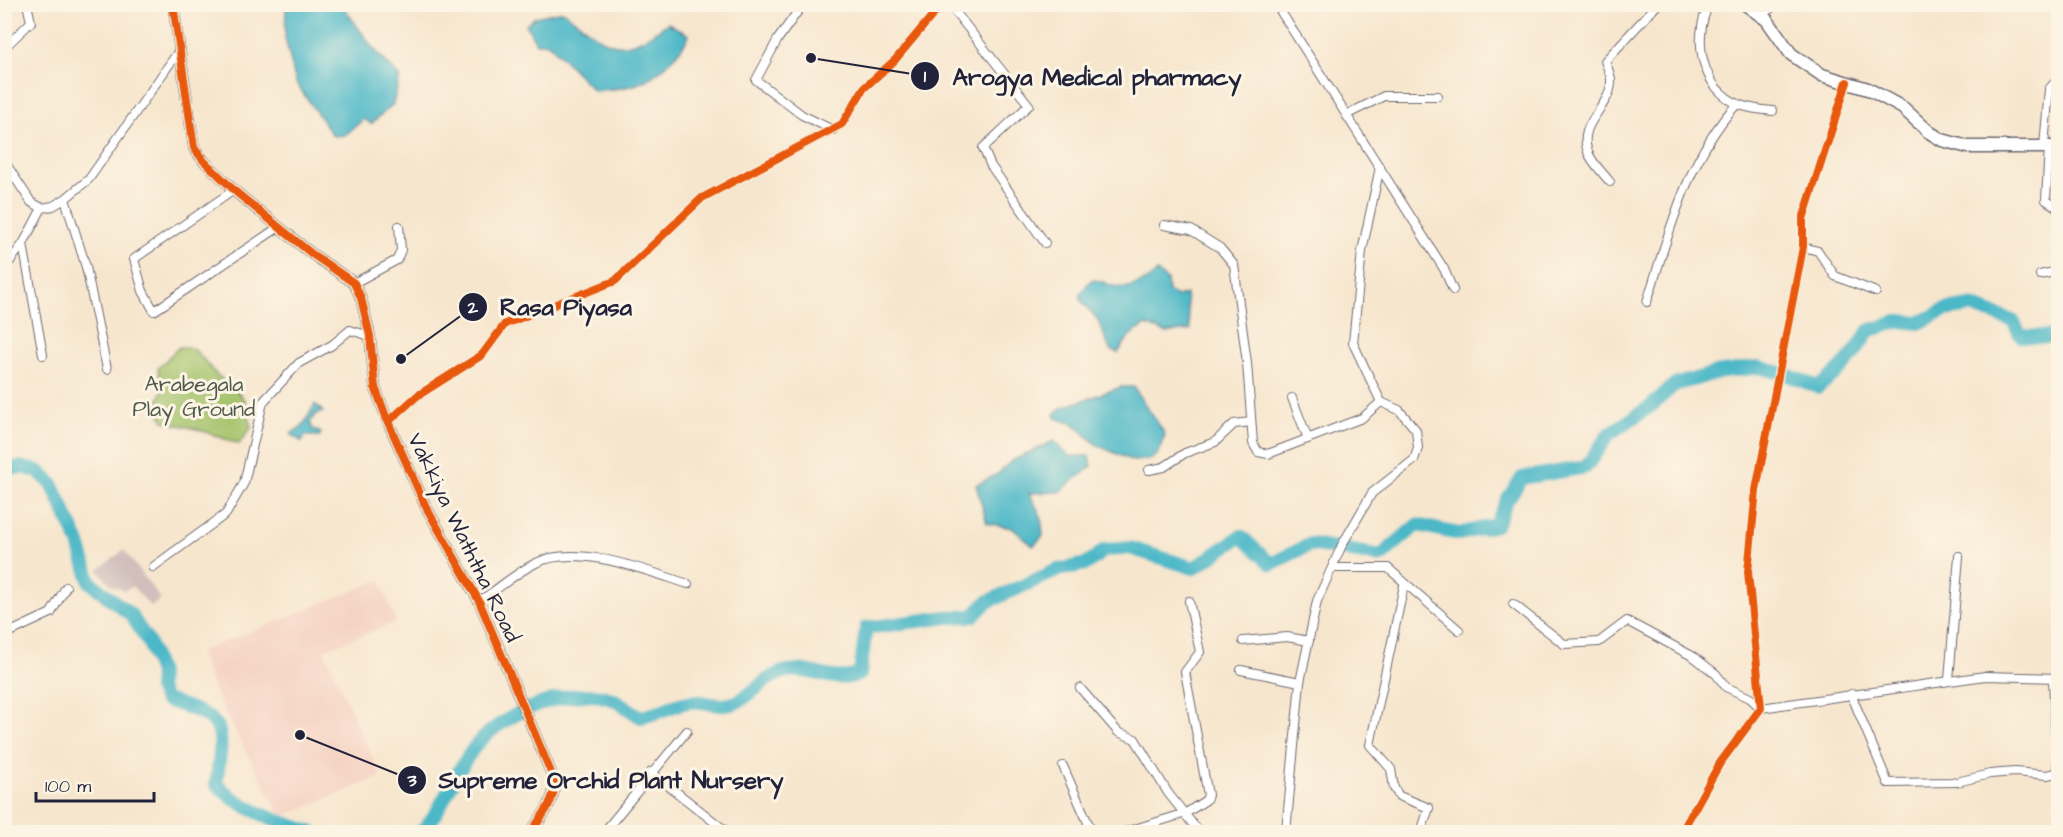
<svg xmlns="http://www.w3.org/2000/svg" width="2063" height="837" font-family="'Architects Daughter',sans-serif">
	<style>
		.built { fill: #f5d2c2 }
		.industrial { fill: #d1bfbd }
		.green { fill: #a4c26a; stroke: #637252; stroke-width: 1.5 }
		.water { fill: #4bb7c7; stroke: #366c81; stroke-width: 1.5 }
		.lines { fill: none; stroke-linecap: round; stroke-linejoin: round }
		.river { stroke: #4bb7c7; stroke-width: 14 }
		.minor-casing { stroke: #6d676e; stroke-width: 10 }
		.tertiary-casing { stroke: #6d676e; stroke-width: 12 }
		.primary-casing { stroke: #6d676e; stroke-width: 15 }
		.minor { stroke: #fff; stroke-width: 8 }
		.tertiary { stroke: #fff; stroke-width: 9 }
		.primary { stroke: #fff; stroke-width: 12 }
		.cycleway-casing { stroke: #fcf5e5; stroke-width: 11 }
		.cycleway { stroke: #e8590c; stroke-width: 8 }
		.labels { text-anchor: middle; stroke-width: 6; stroke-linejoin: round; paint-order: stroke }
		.park-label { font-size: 22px; fill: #505a4b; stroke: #fcf5e5 }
		.street-label { font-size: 22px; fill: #22223b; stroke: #fcf5e5 }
		.leader { fill: none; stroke: #22223b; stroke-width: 2 }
		.callout-dot { fill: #22223b; stroke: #fcf5e5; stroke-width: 2 }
		.mark-label { font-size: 18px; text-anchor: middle; font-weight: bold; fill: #fff }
		.callout-label { font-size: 24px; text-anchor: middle; font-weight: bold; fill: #22223b; stroke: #fcf5e5; stroke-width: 6; stroke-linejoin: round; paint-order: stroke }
	</style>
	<rect width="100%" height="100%" fill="#fcf5e5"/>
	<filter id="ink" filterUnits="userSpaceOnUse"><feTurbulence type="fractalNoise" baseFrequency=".0167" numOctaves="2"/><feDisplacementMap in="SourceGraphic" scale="12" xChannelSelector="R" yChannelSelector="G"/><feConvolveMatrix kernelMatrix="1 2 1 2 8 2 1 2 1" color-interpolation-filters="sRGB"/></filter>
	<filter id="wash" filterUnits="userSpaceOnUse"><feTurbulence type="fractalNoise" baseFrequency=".008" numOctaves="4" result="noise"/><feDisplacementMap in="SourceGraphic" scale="24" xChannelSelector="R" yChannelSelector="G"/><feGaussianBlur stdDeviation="1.35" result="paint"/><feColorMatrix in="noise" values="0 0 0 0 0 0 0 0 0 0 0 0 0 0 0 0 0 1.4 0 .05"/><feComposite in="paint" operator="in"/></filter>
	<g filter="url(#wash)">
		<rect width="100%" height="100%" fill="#f7e6ce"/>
		<!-- built -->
		<path class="built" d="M380,580l16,42 -72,28 57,127 -100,40 -66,-124 -16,-41z"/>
		<!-- industrial -->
		<path class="industrial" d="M124,550l37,49 -10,8 -19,-21 -8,5 -13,-6 -13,-15z"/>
		<!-- green -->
		<path class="green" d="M179,347l14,1c8,8 15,18 23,26 23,20 32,19 35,54l-12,16 -39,-14 -36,-9 -8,-13 6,-17 -4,-23z"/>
		<!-- water -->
		<g class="water">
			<path d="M286,5h56l30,42 28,30 -7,27 -22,20 -7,-5 -19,16 -12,1 -37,-53 -11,-45z"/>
			<path d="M563,11c47,35 52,50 105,12l21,12c-8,19 -32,42 -52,49 -13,5 -30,5 -43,7l-46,-48h-12l-10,-18 9,-8z"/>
			<path d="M1157,272l10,8 1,11 9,6 9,-3 4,36 -24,3 -20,-8 -16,10 -12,18 -8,-3 -12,-30 -16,-18 -2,-8 11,-14c12,-1 16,6 27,7 12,2 30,-6 39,-15z"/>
			<path d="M1121,387h14c7,18 22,31 30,48l-8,20 -6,4 -18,2 -36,-16 -23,-21 -19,-6 -1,-4 7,-6z"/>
			<path d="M315,404l8,8 -7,2 -6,8 3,7 8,4 -1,3h-15l-3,6 -11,-8 12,-9z"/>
			<path d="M1054,441l15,15h20l3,10 -33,26 -30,1 12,23 2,20 -10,10 -21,-18 -25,-5 -11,-38 22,-11 13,-13z"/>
		</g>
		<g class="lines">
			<!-- river -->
			<g class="river">
				<path d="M4,470l16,-3 18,4 14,13 27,59 11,39 41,33 18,28 11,30 -1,15 6,12c61,19 60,23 51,84 26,26 61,37 95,48"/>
				<path d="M421,832c24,-25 33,-61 56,-88 27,-31 96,-61 137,-44 9,4 18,12 27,17 17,-3 32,-13 48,-15 15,-3 27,7 45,1 19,-6 28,-27 54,-32 25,-4 46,14 72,3l6,-46 81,-11 26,-1 14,-14 71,-32 28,-6 19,-14 25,-2 64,20 47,-32 30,28 40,-20 70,12 36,-31 42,9 37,-9 11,-25 15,-22 64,-11 23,-33 42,-28 23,-21 42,-12 42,-6 27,7 33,13c23,-16 37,-31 50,-56l32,-10 19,2 26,-13 26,-4 42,15 8,15 34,1 3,4"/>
			</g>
		</g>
	</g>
	<g filter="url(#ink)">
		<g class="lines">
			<!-- minor casing -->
			<g class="minor-casing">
				<g id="minor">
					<path d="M803,4l-25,35 -22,41 46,35 31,15"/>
					<path d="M949,4l80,101 -46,43 8,18 54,77"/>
					<path d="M1276,4l168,265 9,21"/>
					<path d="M1709,4c-17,35 -8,85 31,101 11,4 22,5 33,6"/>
					<path d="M1760,15l18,-11"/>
					<path d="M4,48l27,-26 -4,-18"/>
					<path d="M1346,115l38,-19h54"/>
					<path d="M2044,146l5,-57 9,-10"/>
					<path d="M2049,146l-3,54 12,8"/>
					<path d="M4,161l27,41 11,6"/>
					<path d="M1610,182c-7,-9 -18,-19 -22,-30 -12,-30 25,-45 23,-73 -1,-6 -4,-13 -6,-18l53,-57"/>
					<path d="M234,190l-100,69 9,32 11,20 125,-84"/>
					<path d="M65,199l21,68 21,102"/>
					<path d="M1164,225l27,5 29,18 14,17 13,98 6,80 5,9 10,2 94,-36 19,-16 -28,-59 9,-92 18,-84"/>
					<path d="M23,244l20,111"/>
					<path d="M1803,247l15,4 17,25 41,16"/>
					<path d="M4,269l19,-25 19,-36 11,-2 12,-7 24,-20 89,-127"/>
					<path d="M2040,275l18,-4"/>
					<path d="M354,283l43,-23 4,-10 -2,-24"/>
					<path d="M1647,302c22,-69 40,-144 90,-198"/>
					<path d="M1292,398l16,41"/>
					<path d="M388,422l29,-26 65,-41 23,-31 110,-43 87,-83 140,-74 22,-36 31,-28 47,-56"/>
					<path d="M1149,470l15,-3 21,-14 30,-11 19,-18 17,-2"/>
					<path d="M153,567l73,-53 18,-31 19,-81 36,-39 33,-18 18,-15 20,6"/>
					<path d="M1333,568h55l71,62"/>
					<path d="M1404,585l-34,160 21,24 3,19 5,8 30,12 -8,24"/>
					<path d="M479,601c20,-12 36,-28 57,-38 41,-20 112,8 152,21"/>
					<path d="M1513,604l51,40 35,-2 28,-21 67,36 22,17 10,13 24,11 11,10 224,-32 73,2"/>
					<path d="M4,635l47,-22 15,-26"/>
					<path d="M1243,641l44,-4 22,4"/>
					<path d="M1241,670l59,12"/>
					<path d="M2053,679l5,95"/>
					<path d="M1949,680l10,-124"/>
					<path d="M1080,688l38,44 17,7 33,54 31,39"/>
					<path d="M1851,694l37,89 69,-1 33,-8 25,-2 32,3 10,-2"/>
					<path d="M1063,766l29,66"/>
					<path d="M651,772l76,60"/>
					<path d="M604,832l83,-101"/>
					<path d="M1125,832l61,-19 20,-13 2,-5 -23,-123 15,-20 -11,-51"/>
					<path d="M1286,832l14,-150 17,-81 25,-56 30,-52 42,-33 4,-12 -2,-18 -17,-20 -18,-8"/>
					<path d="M1684,832l2,-8 34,-61 41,-55 -13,-136 8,-82 47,-243v-28l44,-137"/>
				</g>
			</g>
			<!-- tertiary casing -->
			<g class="tertiary-casing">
				<path id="tertiary" d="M173,4l21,144 10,13 33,32 75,61 42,29 7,15 9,38 5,51 13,35 38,85 53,94 76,181c-1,21 -13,34 -24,50"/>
			</g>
			<!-- primary casing -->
			<g class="primary-casing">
				<path id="primary" d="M1745,4l22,16 24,34 31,21 46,14 35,19 26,24 13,8 26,7h90"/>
			</g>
			<!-- minor -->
			<use href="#minor" class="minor"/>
			<!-- tertiary -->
			<use href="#tertiary" class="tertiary"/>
			<!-- primary -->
			<use href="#primary" class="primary"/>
			<!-- cycleway casing -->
			<g class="cycleway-casing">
				<g id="cycleway">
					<path d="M173,4l21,144 10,13 33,32 75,61 42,29 7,15 9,38 5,51 13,35 38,85 53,94 76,181c-1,21 -13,34 -24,50"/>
					<path d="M388,422l29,-26 65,-41 23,-31 110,-43 87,-83 140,-74 22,-36 31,-28 47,-56"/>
					<path d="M1684,832l2,-8 34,-61 41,-55 -13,-136 8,-82 47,-243v-28l44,-137"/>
				</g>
			</g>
			<!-- cycleway -->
			<use href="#cycleway" class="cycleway"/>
		</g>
	</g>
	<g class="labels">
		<!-- park labels -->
		<g class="park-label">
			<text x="194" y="391">Arabegala<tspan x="194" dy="25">Play Ground</tspan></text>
		</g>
		<!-- street labels -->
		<g class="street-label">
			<text transform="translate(465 537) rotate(64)" y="8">Vakkiya Waththa Road</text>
		</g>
	</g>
	<!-- callouts -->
	<path class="leader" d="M811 58L925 76M401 359L473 307M300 735L412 780"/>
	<g class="callout-dot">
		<circle cx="811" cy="58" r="6"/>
		<circle cx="401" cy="359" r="6"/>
		<circle cx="300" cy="735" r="6"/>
		<circle cx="925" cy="76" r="15"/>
		<circle cx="473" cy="307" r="15"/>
		<circle cx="412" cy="780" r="15"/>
	</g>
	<g class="mark-label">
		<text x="925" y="82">1</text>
		<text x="473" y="313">2</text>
		<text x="412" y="786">3</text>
	</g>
	<g class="callout-label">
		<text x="1097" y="85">Arogya Medical pharmacy</text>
		<text x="566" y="315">Rasa Piyasa</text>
		<text x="611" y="788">Supreme Orchid Plant Nursery</text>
	</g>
	<!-- margin -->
	<rect width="2063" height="837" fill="none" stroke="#fcf5e5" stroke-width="24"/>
	<!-- scale -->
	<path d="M36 792v9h118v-9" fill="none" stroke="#22223b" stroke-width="3"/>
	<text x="45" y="792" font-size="18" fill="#22223b" stroke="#fcf5e5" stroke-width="4.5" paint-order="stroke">100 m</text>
</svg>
